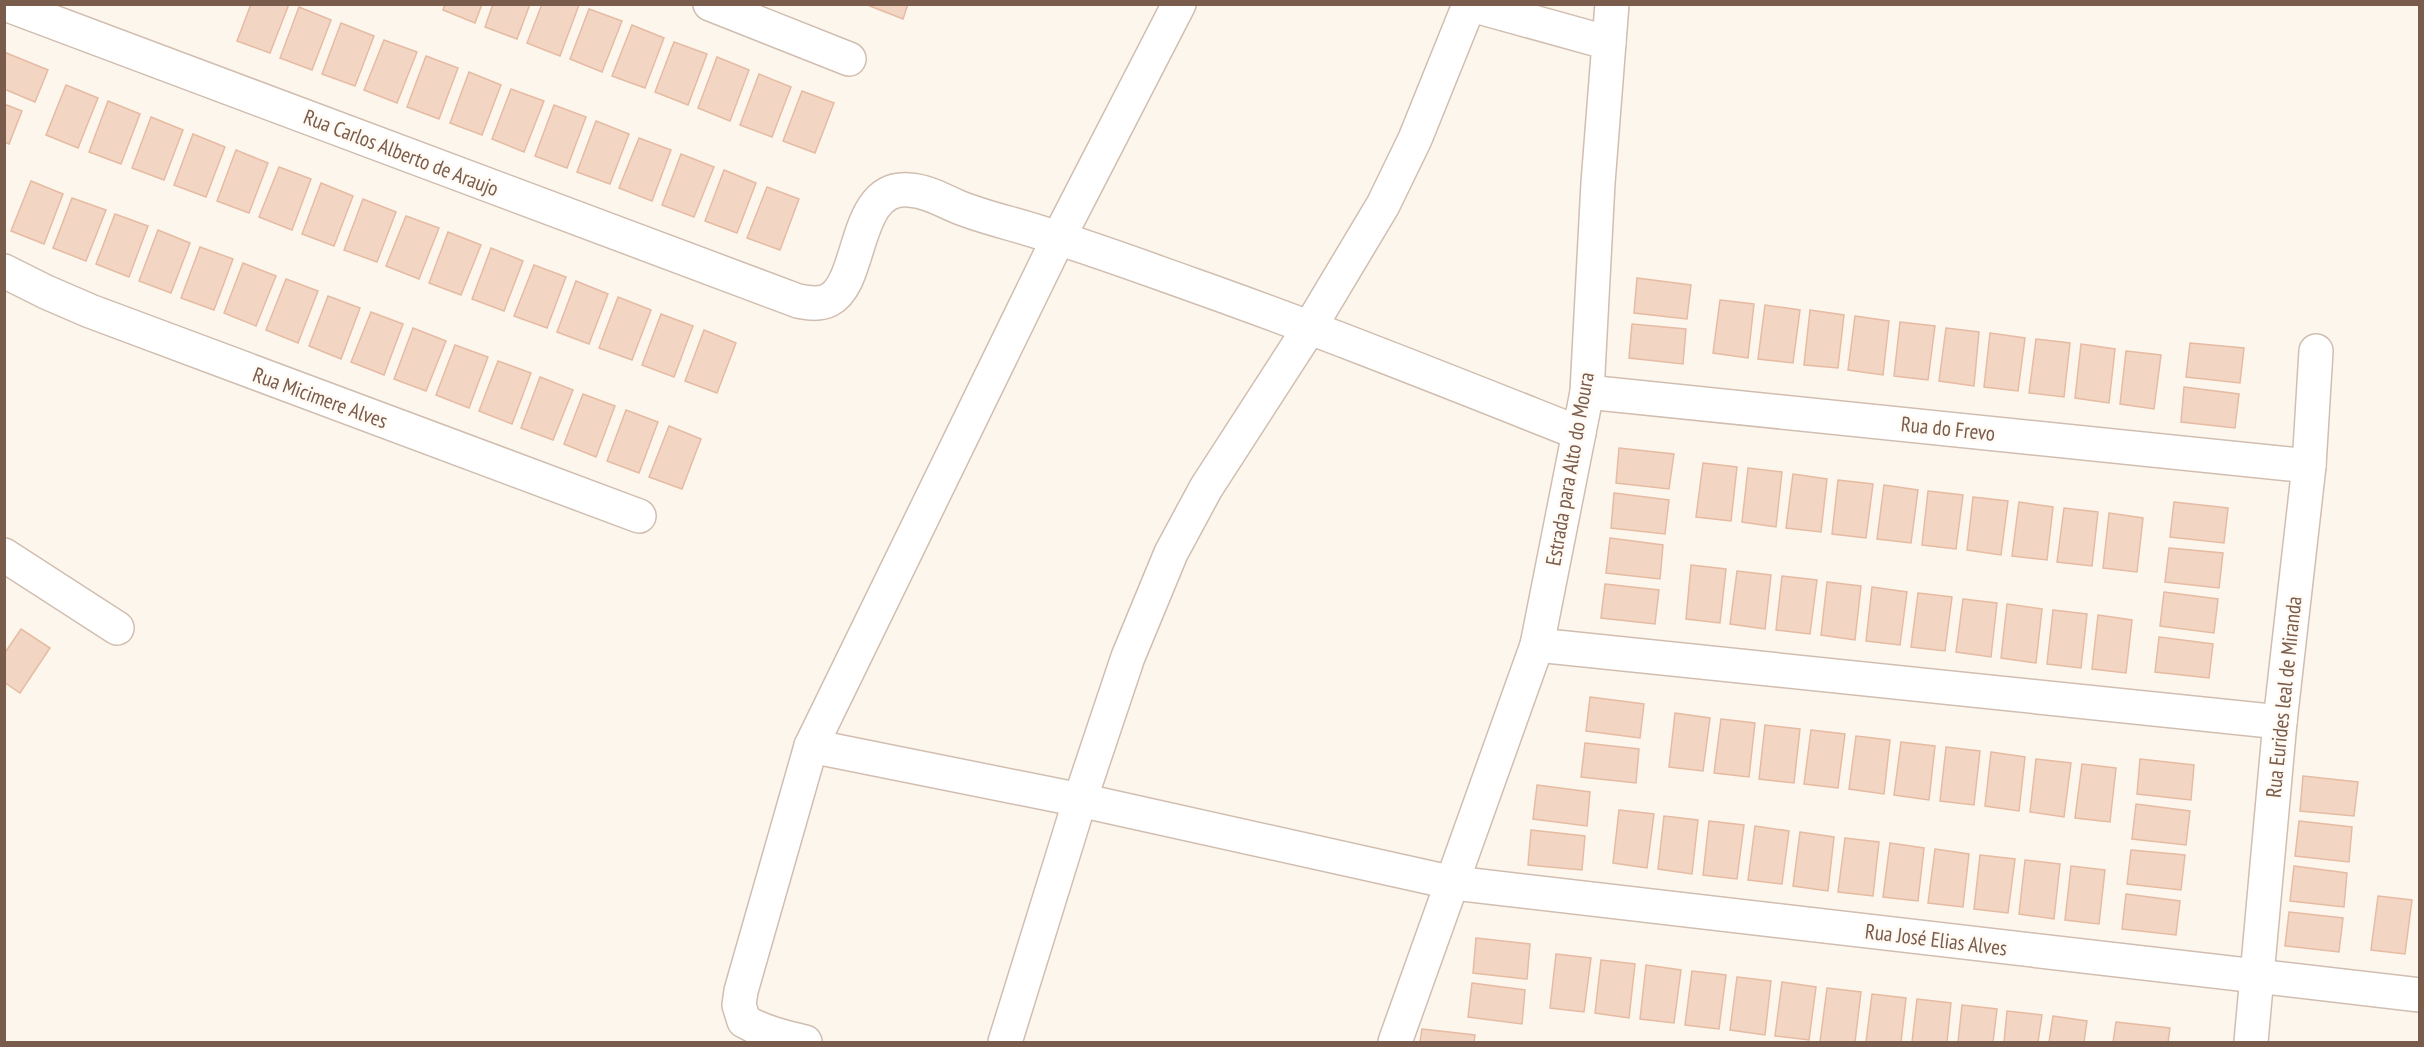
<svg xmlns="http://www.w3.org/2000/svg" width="2424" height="1047" font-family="'PT Sans Narrow',sans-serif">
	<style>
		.building { fill: #f3d5c3; stroke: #e6bba3; stroke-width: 1.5 }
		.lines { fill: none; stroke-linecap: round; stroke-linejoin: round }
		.minor-casing { stroke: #d1beb0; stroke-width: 36 }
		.tertiary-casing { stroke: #d1beb0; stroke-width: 36 }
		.minor { stroke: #fff; stroke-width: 33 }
		.tertiary { stroke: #fff; stroke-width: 33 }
		.labels { text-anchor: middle; stroke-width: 5; stroke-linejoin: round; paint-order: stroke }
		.street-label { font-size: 21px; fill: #7a5c4d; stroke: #fffaf3 }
	</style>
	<rect width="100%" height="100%" fill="#fdf6ec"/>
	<!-- building -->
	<g class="building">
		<path d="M251,4h38l-19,49 -33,-12z"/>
		<path d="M445,4h37l-7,19 -32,-13z"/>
		<path d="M493,4h37l-13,35 -32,-12z"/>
		<path d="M542,4l37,1 -19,51 -33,-13z"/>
		<path d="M871,4h37l-5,15 -33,-13z"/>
		<path d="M299,7l32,13 -19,50 -32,-12z"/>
		<path d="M589,9l33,12 -20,51 -32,-13z"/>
		<path d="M341,23l33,13 -19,50 -33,-12z"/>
		<path d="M632,25l32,13 -19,50 -33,-12z"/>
		<path d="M384,40l33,12 -20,51 -33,-13z"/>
		<path d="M674,42l33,12 -19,51 -33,-13z"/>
		<path d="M4,52l44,18 -13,32 -31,-13z"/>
		<path d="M426,56l32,12 -19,51 -32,-12z"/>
		<path d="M717,57l32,13 -19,51 -32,-13z"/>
		<path d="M469,72l32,13 -19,50 -32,-12z"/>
		<path d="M759,74l32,13 -19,50 -32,-12z"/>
		<path d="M66,85l32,13 -20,50 -32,-13z"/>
		<path d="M511,89l33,12 -20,51 -32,-13z"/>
		<path d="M802,91l32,12 -19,50 -32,-12z"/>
		<path d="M108,101l32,13 -19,50 -32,-12z"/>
		<path d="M4,104l18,7 -13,33 -5,-2z"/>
		<path d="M554,105l32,12 -19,51 -32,-12z"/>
		<path d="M151,117l32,13 -19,50 -32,-12z"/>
		<path d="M596,121l33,13 -19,50 -33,-12z"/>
		<path d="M193,134l32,13 -19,50 -32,-12z"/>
		<path d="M639,138l32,12 -19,51 -33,-13z"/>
		<path d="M236,150l32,13 -19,50 -32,-12z"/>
		<path d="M681,154l33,13 -20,50 -32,-12z"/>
		<path d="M279,167l32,12 -19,51 -33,-13z"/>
		<path d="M724,170l32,13 -19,50 -32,-12z"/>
		<path d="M31,181l32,13 -19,50 -33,-13z"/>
		<path d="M321,183l32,13 -19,50 -32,-12z"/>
		<path d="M767,187l32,12 -19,51 -33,-12z"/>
		<path d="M72,198l34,12 -20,51 -33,-13z"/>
		<path d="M363,199l33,13 -19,50 -33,-12z"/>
		<path d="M115,214l33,12 -19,51 -33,-13z"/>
		<path d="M406,216l33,12 -20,51 -33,-13z"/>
		<path d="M158,230l32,13 -19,50 -32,-12z"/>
		<path d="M448,232l33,13 -20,50 -32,-12z"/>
		<path d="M200,247l33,12 -19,51 -33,-12z"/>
		<path d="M491,248l32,13 -19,50 -32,-12z"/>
		<path d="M243,263l33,13 -20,50 -32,-13z"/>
		<path d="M534,265l32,12 -19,51 -33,-12z"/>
		<path d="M1637,278l54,7 -4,34 -53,-6z"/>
		<path d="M286,279l32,12 -20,52 -32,-13z"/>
		<path d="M576,281l32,13 -19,50 -32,-12z"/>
		<path d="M328,296l32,12 -19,51 -32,-13z"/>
		<path d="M618,297l33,13 -19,50 -33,-12z"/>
		<path d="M1720,300l34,4 -6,54 -35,-5z"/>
		<path d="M1765,305l35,5 -7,53 -35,-4z"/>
		<path d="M1810,310l34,5 -6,53 -34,-3z"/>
		<path d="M371,312l32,12 -19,51 -33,-13z"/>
		<path d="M661,314l32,12 -19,51 -32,-12z"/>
		<path d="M1855,316l34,5 -6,54 -35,-5z"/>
		<path d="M1900,322l35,4 -7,54 -34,-4z"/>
		<path d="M1632,324l54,5 -3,35 -54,-6z"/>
		<path d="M413,328l33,13 -20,50 -32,-12z"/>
		<path d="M1946,328l33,4 -5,54 -35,-5z"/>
		<path d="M704,330l32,13 -19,50 -32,-12z"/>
		<path d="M1990,333l35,5 -7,53 -34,-4z"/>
		<path d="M2036,339l34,4 -6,54 -35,-4z"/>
		<path d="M2190,343l54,5 -4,35 -54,-6z"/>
		<path d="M2081,344l34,5 -6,54 -34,-5z"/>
		<path d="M455,345l33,12 -19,51 -33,-13z"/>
		<path d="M2126,351l35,4 -7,54 -34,-5z"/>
		<path d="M498,361l33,12 -19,51 -33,-13z"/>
		<path d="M540,377l33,13 -20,50 -32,-12z"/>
		<path d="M2184,387l55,7 -4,34 -54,-6z"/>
		<path d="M583,394l32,12 -19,51 -32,-13z"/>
		<path d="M626,410l32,12 -19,51 -32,-12z"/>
		<path d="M669,426l32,13 -19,50 -33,-12z"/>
		<path d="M1619,448l55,6 -5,35 -53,-6z"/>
		<path d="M1703,463l34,4 -6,54 -35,-4z"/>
		<path d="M1748,468l34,4 -6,55 -34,-5z"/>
		<path d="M1793,474l34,5 -6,53 -35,-4z"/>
		<path d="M1838,480l35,4 -7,54 -34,-4z"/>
		<path d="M1884,485l34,5 -7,53 -34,-4z"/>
		<path d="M1928,491l35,4 -7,54 -34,-4z"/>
		<path d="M1614,493l55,7 -4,34 -54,-6z"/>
		<path d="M1973,497l35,4 -7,54 -34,-5z"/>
		<path d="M2019,502l34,5 -6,53 -35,-4z"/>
		<path d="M2174,502l54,6 -4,35 -54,-6z"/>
		<path d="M2064,508l34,4 -6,54 -35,-4z"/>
		<path d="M2109,513l34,5 -6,54 -34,-4z"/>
		<path d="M1610,538l53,7 -3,34 -54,-6z"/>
		<path d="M2169,548l54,5 -4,35 -54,-6z"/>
		<path d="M1691,565l35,4 -6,54 -34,-4z"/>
		<path d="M1737,571l34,4 -6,54 -35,-5z"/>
		<path d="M1782,576l35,4 -7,54 -34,-4z"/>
		<path d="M1827,582l34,4 -6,54 -34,-5z"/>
		<path d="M1605,584l54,6 -4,34 -54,-6z"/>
		<path d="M1872,587l35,5 -7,53 -34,-4z"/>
		<path d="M2164,592l54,7 -4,34 -54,-7z"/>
		<path d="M1918,593l34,4 -7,54 -34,-4z"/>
		<path d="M1963,599l34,4 -6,54 -35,-5z"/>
		<path d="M2007,604l35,5 -6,54 -35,-5z"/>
		<path d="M2053,610l34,4 -6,54 -34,-4z"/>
		<path d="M2098,615l34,5 -6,53 -34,-4z"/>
		<path d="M21,629l29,19 -30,45 -16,-11v-28z"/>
		<path d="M2159,637l54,7 -4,34 -54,-6z"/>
		<path d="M1590,697l54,7 -4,34 -54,-7z"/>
		<path d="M1675,713l35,5 -7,53 -34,-4z"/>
		<path d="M1721,719l34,4 -6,54 -35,-4z"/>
		<path d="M1765,725l35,4 -6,54 -35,-4z"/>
		<path d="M1811,730l34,4 -7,54 -34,-4z"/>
		<path d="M1856,736l34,4 -6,54 -35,-5z"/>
		<path d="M1901,742l34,4 -6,54 -35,-5z"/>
		<path d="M1585,743l54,6 -3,34 -55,-6z"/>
		<path d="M1946,747l34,4 -6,54 -34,-4z"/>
		<path d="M1991,752l34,5 -6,54 -34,-5z"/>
		<path d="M2036,759l35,4 -7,54 -34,-5z"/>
		<path d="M2140,759l54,6 -3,35 -54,-6z"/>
		<path d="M2082,764l34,4 -6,54 -35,-4z"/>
		<path d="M2303,776l55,6 -4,34 -54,-5z"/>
		<path d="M1537,785l53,7 -3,34 -54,-7z"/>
		<path d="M2136,804l54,7 -4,34 -54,-6z"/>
		<path d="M1619,810l35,4 -7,54 -34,-5z"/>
		<path d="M1664,816l34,4 -6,54 -34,-5z"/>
		<path d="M1709,821l35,4 -7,54 -34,-4z"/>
		<path d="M2299,821l53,6 -3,35 -54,-6z"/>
		<path d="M1755,826l34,5 -7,53 -34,-4z"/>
		<path d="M1531,830l54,6 -3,34 -54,-5z"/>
		<path d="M1800,832l34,5 -6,54 -35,-5z"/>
		<path d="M1845,838l34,4 -6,54 -35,-4z"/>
		<path d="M1890,843l34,5 -6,53 -35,-4z"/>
		<path d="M1935,849l34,5 -6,53 -35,-4z"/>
		<path d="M2131,850l54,5 -4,35 -54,-6z"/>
		<path d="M1980,855l35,4 -7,54 -34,-4z"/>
		<path d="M2025,860l35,4 -6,55 -35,-5z"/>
		<path d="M2071,866l34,4 -6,54 -34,-4z"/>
		<path d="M2294,866l53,7 -3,34 -54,-6z"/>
		<path d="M2126,894l54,7 -4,34 -54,-6z"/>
		<path d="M2378,896l34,4 -7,54 -34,-4z"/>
		<path d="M2289,912l54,6 -4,34 -54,-6z"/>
		<path d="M1476,938l54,6 -3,35 -54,-6z"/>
		<path d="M1556,954l35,4 -7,54 -34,-4z"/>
		<path d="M1601,960l34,4 -6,54 -34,-5z"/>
		<path d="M1646,965l35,5 -7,53 -34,-4z"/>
		<path d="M1692,971l34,4 -7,54 -34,-4z"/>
		<path d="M1737,977l34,4 -6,54 -35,-5z"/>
		<path d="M1782,982l34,5 -7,53 -34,-4z"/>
		<path d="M1472,983l53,7 -3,34 -54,-7z"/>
		<path d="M1827,988l34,4 -6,50h-35z"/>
		<path d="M1872,994l34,4 -5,44h-35z"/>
		<path d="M1917,999l34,4 -4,39h-35z"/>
		<path d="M1962,1005l35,4 -4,33h-35z"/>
		<path d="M2007,1011l35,4 -4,27h-34z"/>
		<path d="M2053,1016l34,5 -3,21h-35z"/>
		<path d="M2116,1022l54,6 -2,14h-55z"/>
		<path d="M1422,1029l53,6 -1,7h-54z"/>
	</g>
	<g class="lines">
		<!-- minor casing -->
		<g class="minor-casing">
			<g id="minor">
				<path d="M5,4l793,297c10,2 21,4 31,-1 35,-18 23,-115 80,-110 17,1 31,9 47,16 16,7 34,12 52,17 62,17 123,40 185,62 130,46 257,97 386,148"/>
				<path d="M710,4l139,55"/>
				<path d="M1468,4l141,39"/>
				<path d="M4,271l42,21 44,19 549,205"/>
				<path d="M1587,392l722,74"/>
				<path d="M4,555l113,73"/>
				<path d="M1537,645l743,77"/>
				<path d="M811,746l269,54 374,83 966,112"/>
				<path d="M805,1042c-22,-5 -42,-10 -61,-21l-5,-16 2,-14 70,-245 248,-509 120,-233"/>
				<path d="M1005,1042l75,-242 48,-143 43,-104 35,-65 104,-161 73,-122 32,-66 54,-134"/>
				<path d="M2251,1042l29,-320 29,-256 7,-115"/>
			</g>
		</g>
		<!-- tertiary casing -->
		<g class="tertiary-casing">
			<path id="tertiary" d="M1395,1042l142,-397 50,-253 11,-209 14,-179"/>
		</g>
		<!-- minor -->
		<use href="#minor" class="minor"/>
		<!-- tertiary -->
		<use href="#tertiary" class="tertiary"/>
	</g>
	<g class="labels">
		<!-- street labels -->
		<g class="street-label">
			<text transform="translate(401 153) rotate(21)" y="7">Rua Carlos Alberto de Araujo</text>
			<text transform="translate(320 398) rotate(20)" y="7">Rua Micimere Alves</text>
			<text transform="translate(1948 429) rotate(6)" y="7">Rua do Frevo</text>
			<text transform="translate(1570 469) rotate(-80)" y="7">Estrada para Alto do Moura</text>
			<text transform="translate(2284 697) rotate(-84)" y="7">Rua Eurides leal de Miranda</text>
			<text transform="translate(1936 940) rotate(7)" y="7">Rua José Elias Alves</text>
		</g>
	</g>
	<!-- border -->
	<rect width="2424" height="1047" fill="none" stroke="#7a5c4d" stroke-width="12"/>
</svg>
